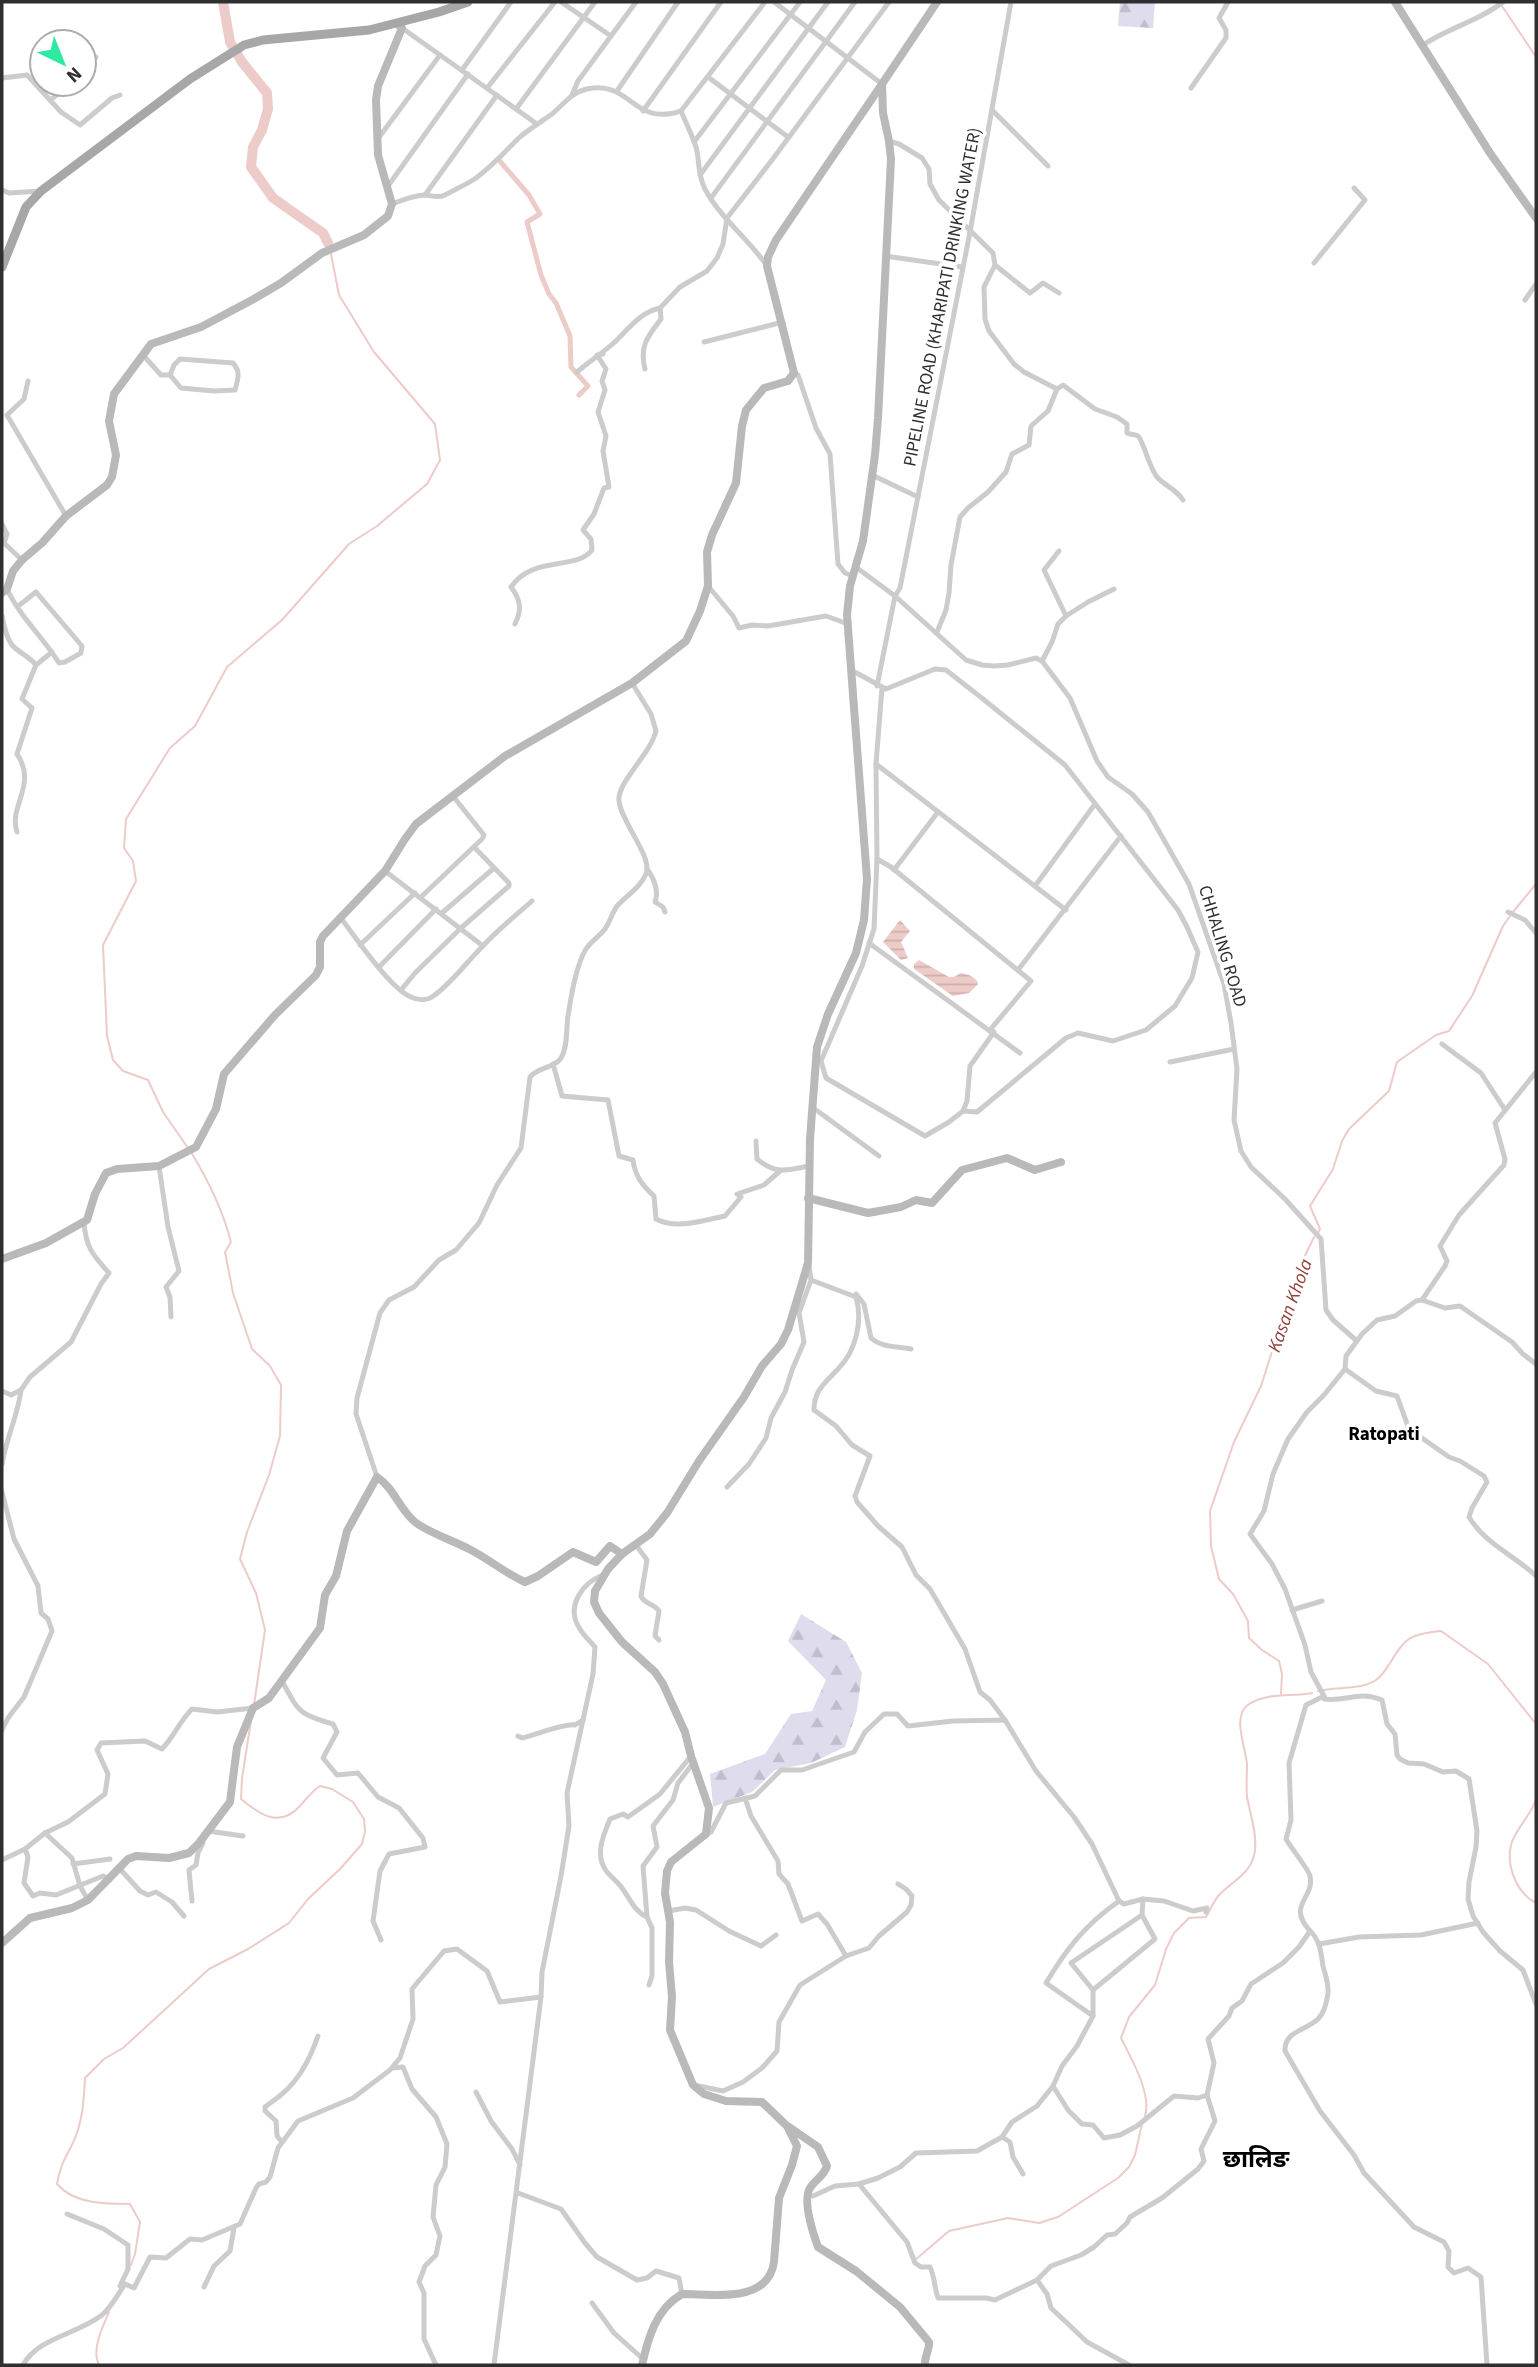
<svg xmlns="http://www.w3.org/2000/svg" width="1538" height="2367" viewBox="0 0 1538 2367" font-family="'Source Sans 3','Noto Sans Devanagari',sans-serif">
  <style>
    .forest { fill: url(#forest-firs) }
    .water { fill: url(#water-rules) }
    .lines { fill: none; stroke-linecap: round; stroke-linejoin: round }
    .stream { stroke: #edcbc9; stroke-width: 2 }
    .canal { stroke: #edcbc9; stroke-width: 5 }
    .river { stroke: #edcbc9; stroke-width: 10 }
    .street { stroke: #ccc; stroke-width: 5 }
    .secondary { stroke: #b9b9b9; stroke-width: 8 }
    .primary { stroke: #a7a7a7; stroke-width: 9 }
    .labels { text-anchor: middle; stroke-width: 7; stroke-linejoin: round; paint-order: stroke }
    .street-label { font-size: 18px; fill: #2f2f2f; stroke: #fff }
    .water-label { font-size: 19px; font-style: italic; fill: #94413b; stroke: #fff }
    .neighbourhood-label { font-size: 19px; font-weight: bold; fill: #000; stroke: #fff }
    .district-label { font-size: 24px; font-weight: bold; fill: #000; stroke: #fff }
  </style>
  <defs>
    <pattern id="forest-firs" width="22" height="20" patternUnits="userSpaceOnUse" patternTransform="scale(1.75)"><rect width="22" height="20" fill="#dfdded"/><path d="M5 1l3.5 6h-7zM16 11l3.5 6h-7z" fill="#c0becc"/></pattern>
    <pattern id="water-rules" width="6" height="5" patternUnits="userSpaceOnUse" patternTransform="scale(1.75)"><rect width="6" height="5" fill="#edcbc9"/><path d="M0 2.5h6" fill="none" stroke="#ccafad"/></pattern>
  </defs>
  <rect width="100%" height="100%" fill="#fff"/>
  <g class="forest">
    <path d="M1120,2H1155L1153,28L1118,26Z"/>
    <path d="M801,1614L846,1642L862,1673L857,1710L845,1747L811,1763L775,1770L752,1792L713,1807L710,1774L765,1754L791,1714L812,1711L826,1680L788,1641Z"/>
  </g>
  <g class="water">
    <path d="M900,920L910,931L901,942L908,958L901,960L883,942Z"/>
    <path d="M919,960L949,977H954L961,973C967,974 977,977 978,984L969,993L953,996L914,969V964Z"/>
  </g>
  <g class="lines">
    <g class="stream">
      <path d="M1502,6L1536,57"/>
      <path d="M1513,912L1536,884"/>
      <path d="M188,1148L163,1112L148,1080L123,1071L113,1060L107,1036L103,945L136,881L133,861L124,848L126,819L170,748L195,726L227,667L282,620L349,544L377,526L427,484L440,460L435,424L374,352L339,295L331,254"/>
      <path d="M191,1152C208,1180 223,1211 231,1242L225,1252L233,1293L252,1349L270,1366L281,1385L280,1436L269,1475L247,1532L240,1559L256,1593L265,1630L254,1705"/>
      <path d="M1318,1233L1320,1229L1310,1206L1333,1169L1342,1141L1349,1129L1389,1091L1397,1062L1436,1035L1449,1031L1472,996L1503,926L1510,916"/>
      <path d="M1318,1691C1336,1686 1359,1691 1376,1680C1382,1676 1386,1669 1390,1663C1405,1637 1411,1634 1441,1631L1488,1664L1536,1724"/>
      <path d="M1281,1694L1282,1674L1279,1661L1262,1650L1249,1638L1248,1621L1233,1594L1219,1579L1211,1546L1210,1511L1234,1442L1261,1386L1299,1268L1314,1237"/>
      <path d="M1536,1800C1531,1815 1514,1831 1511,1845C1506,1867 1517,1893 1536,1903"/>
      <path d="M1145,2116C1152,2094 1131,2058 1121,2038L1129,2017L1155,1985L1166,1949L1174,1933L1189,1918L1206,1917C1210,1910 1214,1900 1220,1894C1234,1880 1253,1872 1255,1850C1257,1833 1250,1813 1247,1797C1246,1786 1247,1775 1247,1765C1246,1747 1231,1716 1249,1704C1269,1692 1291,1697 1312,1693"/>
      <path d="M915,2260L949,2231L1008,2218L1039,2223L1058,2217L1118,2178L1129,2167L1135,2155L1142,2124"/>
      <path d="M131,2265L135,2254L140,2222L130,2204C105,2204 74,2204 57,2184C61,2159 70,2153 77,2133C83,2115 84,2097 85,2078L104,2059L123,2048L209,1969L248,1949L289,1923L308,1899L340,1869L362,1844L365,1831L364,1819L353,1802L332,1789L320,1786C311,1792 307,1798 300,1806C279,1829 259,1814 241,1799L242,1778L251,1721"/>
      <path d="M99,2365C91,2350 103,2326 109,2312"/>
    </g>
    <path class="canal" d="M498,159L529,195L540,214L527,222L541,275L549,294L556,303L570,336L571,367L588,386L579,395"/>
    <path class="river" d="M223,2L230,42L242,62L267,93L268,109L262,130L253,147L251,167L273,198L323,233L328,243"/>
    <g class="street">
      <path d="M561,2L611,36"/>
      <path d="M774,2L882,84"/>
      <path d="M402,28L537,124"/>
      <path d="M1423,45C1448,28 1479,21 1503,2"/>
      <path d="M462,70L511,2"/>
      <path d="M84,71L96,57"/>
      <path d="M708,77L788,137"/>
      <path d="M2,78L27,75L61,112L80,125L112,98L120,95"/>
      <path d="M487,88L555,2"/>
      <path d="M1191,88L1226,38V30L1219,18L1228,2"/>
      <path d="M617,91L678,2"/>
      <path d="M572,95L578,81L636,2"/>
      <path d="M50,100L72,84"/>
      <path d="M516,109L595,2"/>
      <path d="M992,110L1048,166"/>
      <path d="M643,111L721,2"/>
      <path d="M681,111C686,123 692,135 696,147C700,161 697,174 705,189C720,218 749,239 767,266"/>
      <path d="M377,140L440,55"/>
      <path d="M889,141L899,144L922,158L929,169L930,184L939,200L993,253L995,265L1030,293L1043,283L1059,293"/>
      <path d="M694,142L800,2"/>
      <path d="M700,175L828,2"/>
      <path d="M388,186L468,74"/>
      <path d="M2,190L9,193L41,191"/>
      <path d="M425,195L497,95"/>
      <path d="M711,198L855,2"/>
      <path d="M392,204C402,200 413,196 424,195C431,195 437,199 445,195C454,190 465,185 473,180C491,168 505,151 521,136C531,128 542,121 552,114C563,105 572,92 587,89C632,80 632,127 681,111L765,2"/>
      <path d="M885,256L962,267"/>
      <path d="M1314,263L1365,200L1354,188"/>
      <path d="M995,265L984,287L985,319L989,331L1014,364L1024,372L1057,389L1063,385L1095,409L1117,417L1127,424V433C1131,435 1135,434 1138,436C1142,438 1150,469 1157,477C1165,486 1176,489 1183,500"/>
      <path d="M1525,300L1536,284"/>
      <path d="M704,342L783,322"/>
      <path d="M143,355L161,375H170L181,388L214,391L235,390C238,379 241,372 233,363L180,359L174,365L170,375"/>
      <path d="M645,369C639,346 648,336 661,319L660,308L680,287L707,271L717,258L723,244L727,218L772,160L889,2"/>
      <path d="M577,372C590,361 604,352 616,341C629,328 641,312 660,308"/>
      <path d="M794,373L798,375L816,428L830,454L838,564L845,573L853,576"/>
      <path d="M28,381L24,399L7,415L66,516"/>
      <path d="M872,475L918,497"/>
      <path d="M2,524L7,534L4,543L22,560"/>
      <path d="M1059,551L1044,570L1066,616"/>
      <path d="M857,568L895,596L966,660L982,665L994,666L1008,665L1036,658L1042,661L1070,698L1097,761L1108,777L1132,794L1148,812L1189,884L1224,984L1231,1023L1237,1069L1234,1120L1241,1151L1251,1167L1285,1199L1321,1239L1326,1310L1333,1320L1357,1341"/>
      <path d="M708,586L733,616L739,628L752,625L768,626L826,616L848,624"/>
      <path d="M7,589C20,617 43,637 59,663L65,662L81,653L82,646L36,592L17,607"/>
      <path d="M2,616C4,626 6,637 12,645C19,653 29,656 36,665L22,699L32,708L17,754C38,785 8,806 17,832"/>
      <path d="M515,624C522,610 521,600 511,587C533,555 576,571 592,550L591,539L583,530L594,514L604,488L609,487L603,451L606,436L598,412L605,390L602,381L606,369L597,355L603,354"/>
      <path d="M937,632L946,610L949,593L951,565L960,517L968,508L988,492L1006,472L1012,454L1029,445L1031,426L1048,411L1057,389"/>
      <path d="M1042,661L1052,642L1058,624L1066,616L1088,602L1114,589"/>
      <path d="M36,665L52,652"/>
      <path d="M851,670L886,689L935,669L946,670L983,699L1065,765L1178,910L1187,927L1198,952L1192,978L1175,1006L1146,1030L1113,1041L1078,1033L1066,1038L977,1112L963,1111"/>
      <path d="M877,686L895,596L900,588L970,232L1011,2"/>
      <path d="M882,688L876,764L877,859L874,929L862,966L821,1061L826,1078L925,1136L949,1122L963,1111L967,1101L970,1066L994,1032"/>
      <path d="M876,764L1066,910"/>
      <path d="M877,859L891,867L1031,981L990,1030"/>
      <path d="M647,869C654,878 659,891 655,902L663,907L665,912"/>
      <path d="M894,870L938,812"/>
      <path d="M385,871L483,946"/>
      <path d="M1035,886L1095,804"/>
      <path d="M421,897L482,839L484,835L452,795"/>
      <path d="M1508,912L1525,920L1536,933"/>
      <path d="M442,913L494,868"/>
      <path d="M340,917C355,936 390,989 411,997C417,1000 426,1001 432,997C450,985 465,964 481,948C496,931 515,916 532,901"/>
      <path d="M869,943L1020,1053"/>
      <path d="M360,945L415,893"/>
      <path d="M379,967L436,909"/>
      <path d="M1018,970L1121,836"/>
      <path d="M401,990L415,973L461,928L509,886V883L474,847"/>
      <path d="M1442,1044L1481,1073L1505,1110"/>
      <path d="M1170,1062L1234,1049"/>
      <path d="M553,1064L562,1096L608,1100L619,1156L633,1160C635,1176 642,1185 654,1196L656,1219C677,1230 703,1220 725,1216L741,1197L737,1194L764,1185L780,1171"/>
      <path d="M812,1107L879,1156"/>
      <path d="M756,1141L757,1159C777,1175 786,1170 809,1166"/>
      <path d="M159,1166L168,1227L179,1271L166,1287L170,1297L171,1317"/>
      <path d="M809,1265L811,1280L856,1297C863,1321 856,1351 838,1369C825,1383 814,1390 814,1410L836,1426L852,1445L870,1456L855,1496L857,1502L878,1526L902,1547L916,1575L930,1589L965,1649L980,1692L990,1700L1005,1720"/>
      <path d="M856,1294L864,1304L871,1338C882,1348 897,1346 911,1349"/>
      <path d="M1422,1300L1445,1308L1460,1306L1512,1342L1523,1354L1536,1364"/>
      <path d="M1345,1369L1376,1391L1397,1396L1409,1429L1449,1457L1460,1461L1484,1476L1487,1482L1472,1508L1469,1517C1485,1544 1514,1555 1536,1576"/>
      <path d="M2,1391L11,1395L21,1390L30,1377L71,1342L101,1284L109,1273C93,1255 86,1248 84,1223"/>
      <path d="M2,1464C6,1439 18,1415 21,1390"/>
      <path d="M377,1477L356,1414L357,1398L380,1313L389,1300L414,1287L439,1260L456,1250L479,1223L497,1185L521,1148L530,1077C538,1067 555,1068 561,1058C568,1047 566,1028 568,1016C571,997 576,965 586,949C591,941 599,937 605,929C610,922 612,913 617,906C627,895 640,888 646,874C653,857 621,822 619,801C617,782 650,755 656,731L651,714L632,683"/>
      <path d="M727,1487L749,1464L766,1438L771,1418L785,1392L792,1370L804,1342L799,1313L811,1280"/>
      <path d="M2,1492L14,1539L38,1586L41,1613L48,1619L52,1631L24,1697L8,1718L2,1730"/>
      <path d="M636,1545L647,1560L641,1596C644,1604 655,1604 659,1611L655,1636L659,1640"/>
      <path d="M1292,1610L1322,1601"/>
      <path d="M282,1681C299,1712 298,1714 333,1724L337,1732L323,1758L337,1775L358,1773L378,1797L399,1808L423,1838L425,1847L389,1854L380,1871L373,1921L381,1940"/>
      <path d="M1324,1696V1699C1346,1702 1359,1690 1382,1700L1387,1724L1395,1734L1397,1755L1400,1759L1408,1763L1424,1764L1443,1772L1456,1771L1469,1779L1477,1831L1476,1847L1469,1882L1468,1899L1473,1916L1483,1932L1500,1951L1523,1970L1536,2004"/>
      <path d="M518,1736L522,1738C535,1735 565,1723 575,1725L583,1720"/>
      <path d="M745,1798L751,1816L778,1861L779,1874L788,1884L802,1921L818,1914L827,1924L846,1956"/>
      <path d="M208,1831L243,1836"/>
      <path d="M45,1833L72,1858L80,1886L88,1900"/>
      <path d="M706,1834L711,1832L726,1803L755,1796L781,1770H802L854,1752L865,1732L884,1714H897L908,1726L953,1721L1005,1720L1036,1771L1074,1817L1092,1844L1119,1901L1124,1904L1143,1899L1142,1915"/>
      <path d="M25,1849L28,1857L24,1883L33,1896L40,1893L56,1895L103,1876L110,1880"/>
      <path d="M2,1860L25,1849L45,1833L68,1822L105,1794L108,1774L97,1750L101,1743L145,1741L162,1749C174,1736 180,1721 192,1709L217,1712L253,1708"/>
      <path d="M73,1864L110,1859"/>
      <path d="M120,1869L140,1891L148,1895L156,1892L172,1902L184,1916"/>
      <path d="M1143,1899L1164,1901L1193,1911L1207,1908L1206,1912"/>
      <path d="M192,1901L189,1870L196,1865L198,1853L203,1843"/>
      <path d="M669,1911L685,1908L696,1910L729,1931L761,1946L776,1935"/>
      <path d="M647,1917C635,1912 630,1899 622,1888C618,1882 612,1878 607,1872C594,1856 603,1836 610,1819L623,1814L628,1817L660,1794L691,1756"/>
      <path d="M1310,1931C1320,1940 1321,1952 1323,1966C1325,1974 1329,1984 1328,1993C1327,2001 1324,2013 1318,2019C1307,2030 1284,2031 1285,2051L1320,2111L1354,2155L1364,2173L1414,2227L1444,2242L1449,2251L1448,2267L1454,2273L1468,2268L1481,2277L1487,2365"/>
      <path d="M1319,1944L1359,1937L1421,1935L1478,1923"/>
      <path d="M649,1985L652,1976V1928L647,1917L643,1866L657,1847L653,1826L673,1800L678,1783L693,1763"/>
      <path d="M1093,2016L1046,1983C1067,1948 1085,1925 1119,1901"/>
      <path d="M393,2068L403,2067L412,2089L436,2117L447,2144L445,2167L436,2185L433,2217L440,2236L436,2255L425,2266L419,2282L424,2293V2339L436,2365"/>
      <path d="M694,2085L723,2091L743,2082L762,2068L777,2051L779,2022L800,1985L846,1956L869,1948L879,1936L907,1912L911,1905L912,1896L906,1889L898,1884"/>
      <path d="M1053,2086L1068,2110L1082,2124L1093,2125L1104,2138L1120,2135L1137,2126L1174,2096L1198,2098L1207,2095"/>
      <path d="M476,2092L491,2121L512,2149L520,2165"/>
      <path d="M1002,2137L1010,2142L1013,2157L1023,2174"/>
      <path d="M282,2142L277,2136L276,2121L265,2111V2107C271,2102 278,2098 283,2093C300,2079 311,2056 318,2036"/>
      <path d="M859,2184L907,2242L915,2263L921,2267H930C935,2277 934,2287 938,2298H986L995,2300L1037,2280L1047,2294L1051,2308L1066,2322L1087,2342L1129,2365"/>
      <path d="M518,2193L561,2209L585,2243L597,2257L637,2280L647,2278L656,2271L679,2278L682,2294"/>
      <path d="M808,2195L813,2196L835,2186L859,2184L878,2178L900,2167L916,2153L977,2151L1002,2137L1012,2122L1037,2106L1053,2086L1062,2066L1077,2046L1093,2016V1990L1071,1963L1142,1915L1155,1939L1093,1990"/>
      <path d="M67,2214L104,2229L128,2245V2269L120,2286"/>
      <path d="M1037,2280L1051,2266L1081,2255L1094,2247L1107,2235L1115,2234L1127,2223L1130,2217L1162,2198L1198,2169L1204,2161L1201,2149L1215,2121L1207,2095L1214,2063L1208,2039L1229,2016L1232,2008L1242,2001L1251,1984L1283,1963L1299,1947L1310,1931C1286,1904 1315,1899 1310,1876C1309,1870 1291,1848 1286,1839L1291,1820L1289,1763L1306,1705L1324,1696L1311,1672L1305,1645L1285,1589L1272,1564L1250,1534L1264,1511L1273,1474L1288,1439L1307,1412L1324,1395L1345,1369L1346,1356L1362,1334L1377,1320L1395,1316L1416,1301L1422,1300L1445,1266L1447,1261L1440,1246L1459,1215L1504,1165L1505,1159L1495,1123L1536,1072"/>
      <path d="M204,2287L214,2266L230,2251L234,2228"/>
      <path d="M592,2303L614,2333L643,2359"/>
      <path d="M23,2365C39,2337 76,2335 102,2315C111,2308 118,2294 125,2284L134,2288L150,2257L166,2258L190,2239L202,2240L240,2224L256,2188L259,2184L266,2182L270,2177L278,2148L298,2121L353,2098L390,2070L400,2058L413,2019L412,1989L444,1951L457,1949L487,1971L500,2002L541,1997"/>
      <path d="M494,2365L541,1997L542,1972L561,1876L569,1826L567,1793L593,1674L595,1647C590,1641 584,1636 580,1629C565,1607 582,1583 603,1575"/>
    </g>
    <g class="secondary">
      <path d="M1395,2L1490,153L1536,218"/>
      <path d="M2,593L7,589L13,571L22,560L42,543L66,516L107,485L112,477L116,455L109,421L114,394L151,344L201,327L252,300L281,283L322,253L364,235L388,216L392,204L378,155L376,100L378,86L402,28L397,24"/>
      <path d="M808,1198L868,1213L901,1207L916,1200L932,1203L962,1170L1007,1158L1035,1170L1061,1162"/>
      <path d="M2,1259L46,1243L87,1220L95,1194L106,1173L117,1169L159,1166L196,1147L216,1109L224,1074L275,1015L316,975L320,967V942L323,936L385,871L405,839L416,824L429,814L505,756L632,683L686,641L700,611L708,586L707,552L712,535L736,483L742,426L746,410L764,388L788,381L794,373L767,266L768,257L776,240L882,84"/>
      <path d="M2,1943L30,1918L72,1908L88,1900L128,1859L136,1856L169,1858L189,1853L199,1843L230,1802L237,1747L253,1708L269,1698L320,1628L325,1595L336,1576L347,1531L377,1477C394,1488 400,1510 415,1522C427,1532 454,1541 469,1549C489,1559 503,1572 525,1582L538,1576L573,1552L596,1562L610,1546L622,1554"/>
      <path d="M789,2127L818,2147L827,2166C824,2176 815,2180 810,2188C802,2201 813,2233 818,2247L856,2271L900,2307L929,2342C930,2350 924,2356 925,2365"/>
      <path d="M642,2365C648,2338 656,2309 682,2294C713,2294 768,2304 774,2262L779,2198L792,2165L797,2146L787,2126L762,2102L726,2101L704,2094L693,2085L670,2030L672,1997L669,1962L670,1922L665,1893L667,1871L671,1862L706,1834L709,1808L691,1756L685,1732L663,1684L655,1672L622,1642L599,1613L594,1602L595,1591L608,1569L622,1554L650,1534L667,1513L699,1461L744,1397L762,1366L781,1344L788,1330L808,1263L810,1139L817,1047L828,1014L856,953L864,920L867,879L847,615L850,586L863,541L875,455L878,418L891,159L889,141L883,113L882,84L937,2"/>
    </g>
    <path class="primary" d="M2,267L26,207L41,191L190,79L244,45L263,40L369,30L439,12L468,2"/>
  </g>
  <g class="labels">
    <g class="street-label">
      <text transform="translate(942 297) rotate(-79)" y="6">PIPELINE ROAD (KHARIPATI DRINKING WATER)</text>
      <text transform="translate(1223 946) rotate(73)" y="6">CHHALING ROAD</text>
    </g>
    <g class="water-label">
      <text transform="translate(1289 1305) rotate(-70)" y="7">Kasan Khola</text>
    </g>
    <g class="neighbourhood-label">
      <text x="1384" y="1440">Ratopati</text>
    </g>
    <g class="district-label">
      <text x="1256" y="2167">छालिङ</text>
    </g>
  </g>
  <rect width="1538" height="2367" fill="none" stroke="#2f2f2f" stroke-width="7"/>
  <g transform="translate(63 63) rotate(137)"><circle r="33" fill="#ffffff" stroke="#acacac" stroke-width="2"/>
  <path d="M0-5L12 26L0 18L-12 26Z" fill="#2ee9a0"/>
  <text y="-10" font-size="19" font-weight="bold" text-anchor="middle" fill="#2f2f2f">N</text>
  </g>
</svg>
